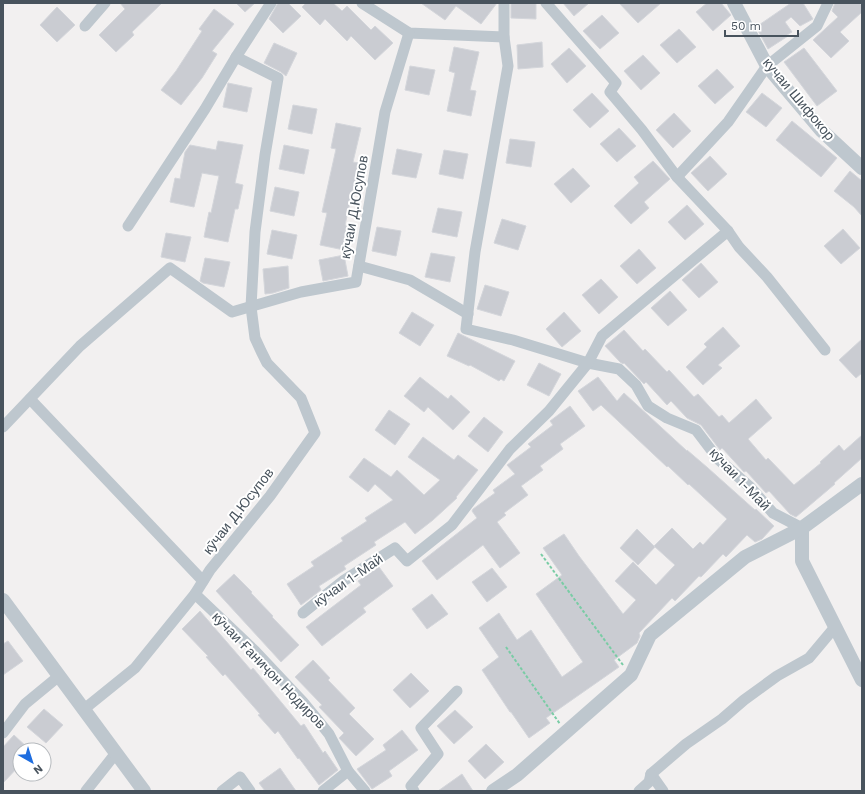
<svg xmlns="http://www.w3.org/2000/svg" width="865" height="794" viewBox="0 0 865 794" font-family="'Work Sans',sans-serif">
  <style>
    .building { fill: #caccd2; stroke: #d4d6db }
    .lines { fill: none; stroke-linecap: round; stroke-linejoin: round }
    .path { stroke: #79cca5; stroke-width: 2; stroke-dasharray: 3 2; stroke-linecap: butt }
    .minor { stroke: #bec7ce; stroke-width: 11 }
    .tertiary { stroke: #bec7ce; stroke-width: 14 }
    .labels { text-anchor: middle; stroke-width: 4; stroke-linejoin: round; paint-order: stroke }
    .street-label { font-size: 14px; fill: #48535d; stroke: #fff }
  </style>
  <rect width="100%" height="100%" fill="#f2f0f0"/>
  <g class="building">
    <path d="M120,3H162L132,32L134,35L116,52L99,35L125,9Z"/>
    <path d="M236,3H255L245,12Z"/>
    <path d="M278,3H288L301,16L283,33L269,19Z"/>
    <path d="M306,3H333L342,11L347,6L371,30L375,26L393,43L375,60L351,36L347,41L325,19L320,25L302,7Z"/>
    <path d="M421,3H497L481,24L456,6L445,20Z"/>
    <path d="M511,3H536V19L511,18Z"/>
    <path d="M563,3H589L574,16Z"/>
    <path d="M619,3H661L638,23Z"/>
    <path d="M707,3H721L731,15L713,31L696,12Z"/>
    <path d="M791,3H803L813,19L800,26L791,17L785,22L792,32L787,35L788,36L768,49L756,27Z"/>
    <path d="M835,3H859L862,6V12L840,32L849,41L831,58L813,40L838,17L832,11Z"/>
    <path d="M57,7L75,25L57,42L40,25Z"/>
    <path d="M214,9L234,24L212,51L217,54L202,78L181,105L161,90L176,71L202,31L199,29Z"/>
    <path d="M602,15L619,33L600,49L583,31Z"/>
    <path d="M679,29L696,47L677,63L660,45Z"/>
    <path d="M542,42L543,67L518,69L517,45Z"/>
    <path d="M274,43L297,53L286,76L281,72L264,63Z"/>
    <path d="M454,47L479,52L470,90L476,91L471,116L447,111L455,73L449,71Z"/>
    <path d="M569,48L586,66L567,83L551,64Z"/>
    <path d="M804,48L837,91L817,106L784,62Z"/>
    <path d="M643,55L660,73L641,90L624,71Z"/>
    <path d="M410,66L435,70L429,95L405,90Z"/>
    <path d="M717,69L734,87L715,104L698,86Z"/>
    <path d="M228,83L252,88L247,112L223,107Z"/>
    <path d="M592,93L609,111L590,128L573,110Z"/>
    <path d="M762,93L782,108L766,127L746,112Z"/>
    <path d="M293,105L317,109L312,134L288,129Z"/>
    <path d="M674,113L691,131L673,148L656,130Z"/>
    <path d="M792,121L837,158L821,177L776,140Z"/>
    <path d="M336,123L361,128L353,162L359,163L345,225L349,226L344,250L320,245L327,213L322,212L336,149L331,148Z"/>
    <path d="M619,128L636,146L617,162L600,144Z"/>
    <path d="M510,139L535,142L531,167L506,163Z"/>
    <path d="M218,141L243,145L235,183L243,185L238,209H235L228,242L204,237L209,212L211,213L219,176L202,173L194,207L170,202L175,178L180,179L185,152L190,145L216,150Z"/>
    <path d="M284,145L309,150L304,174L279,169Z"/>
    <path d="M397,149L422,154L416,178L392,174Z"/>
    <path d="M444,150L468,154L463,179L439,174Z"/>
    <path d="M710,156L727,174L708,191L691,173Z"/>
    <path d="M653,161L670,179L644,202L649,208L631,224L614,206L639,183L634,177Z"/>
    <path d="M573,168L590,186L571,203L554,184Z"/>
    <path d="M850,171L862,181V216L854,207L834,191Z"/>
    <path d="M275,187L299,192L294,216L270,211Z"/>
    <path d="M687,205L704,224L685,240L668,222Z"/>
    <path d="M438,208L462,212L457,237L432,232Z"/>
    <path d="M502,219L526,226L518,250L494,243Z"/>
    <path d="M377,227L401,231L396,256L372,251Z"/>
    <path d="M843,229L860,248L841,264L824,246Z"/>
    <path d="M272,230L297,235L292,259L267,254Z"/>
    <path d="M166,233L191,237L185,262L161,257Z"/>
    <path d="M639,249L656,268L637,284L620,266Z"/>
    <path d="M431,253L455,257L450,282L425,277Z"/>
    <path d="M344,255L348,276L323,281L319,260Z"/>
    <path d="M205,258L230,262L224,287L203,283L200,281Z"/>
    <path d="M701,263L718,282L699,298L682,280Z"/>
    <path d="M288,266L289,288L273,293L265,294L263,269Z"/>
    <path d="M601,279L618,297L599,314L582,295Z"/>
    <path d="M485,285L509,292L501,316L477,309Z"/>
    <path d="M670,291L687,310L668,326L651,308Z"/>
    <path d="M412,312L434,325L420,346L399,333Z"/>
    <path d="M564,312L581,331L562,347L546,329Z"/>
    <path d="M723,327L740,346L718,365L722,368L703,385L686,367L707,347L704,344Z"/>
    <path d="M624,330L643,351L645,349L667,372L669,370L694,397L698,394L719,417L722,415L729,423L756,399L772,418L748,439L766,460L768,458L794,485L821,463L820,462L839,445L844,451L862,435V458L834,483L835,484L796,517L790,514L769,491L766,493L746,471L744,472L722,448L720,450L701,425L687,418L671,401L667,405L646,382L644,384L624,363L623,364L620,362L605,346Z"/>
    <path d="M458,333L515,361L504,381L501,379L499,381L470,365L469,366L447,356Z"/>
    <path d="M862,339V373L856,378L839,360Z"/>
    <path d="M539,363L561,374L549,396L527,385Z"/>
    <path d="M420,377L448,399L451,395L470,412L453,430L428,407L424,412L404,396Z"/>
    <path d="M598,377L617,401L624,393L687,451V450L708,468L755,510L756,509L774,526L762,539L755,542L747,535L726,557L723,554L701,577L699,576L675,601L672,598L639,633L640,636L637,643L614,660L619,667L546,718L550,723L529,738L511,712H510L482,670L499,657L479,628L499,613L517,640L531,630L562,677L583,662L536,594L562,575L543,548L564,534L579,556L623,614L636,600L615,581L633,562L656,585L675,565L654,546L672,528L693,549L700,542L703,545L727,519L689,484L688,485L668,466L667,467L601,405L593,411L578,391Z"/>
    <path d="M570,406L585,426L560,444L563,449L540,466L543,470L521,486L528,495L504,513L506,515L497,522L520,553L500,568L483,545L437,580L422,561L477,518L472,511L473,509L495,493L493,490L515,474L507,465L531,447L528,444L553,425L550,421Z"/>
    <path d="M389,410L410,424L395,445L375,430Z"/>
    <path d="M484,417L503,432L488,452L468,436Z"/>
    <path d="M423,437L454,460L458,455L478,470L456,497L457,498L433,520L415,534L405,522L374,542L376,545L344,566L346,569L319,586L321,590L301,605L287,584L314,566L311,562L343,541L341,538L367,521L365,518L393,500L375,484L368,492L349,477L364,458L391,477L397,470L424,495L440,480L408,457Z"/>
    <path d="M637,529L655,547L638,565L620,548Z"/>
    <path d="M379,567L393,586L363,608L366,612L322,646L306,627L361,585L358,581Z"/>
    <path d="M492,568L507,587L487,602L472,582Z"/>
    <path d="M234,574L252,592L251,593L273,616L272,617L299,645L281,662L216,591Z"/>
    <path d="M432,594L448,614L427,629L412,609Z"/>
    <path d="M200,611L251,670L253,668L301,726L304,724L323,753L325,751L338,770L319,785L299,758L298,759L278,731L275,734L258,715L260,714L225,674L223,676L206,657L208,656L182,629Z"/>
    <path d="M8,641L23,661L3,675V644Z"/>
    <path d="M313,660L330,678L328,680L355,708L349,714L374,739L356,756L339,738L344,733L319,707L322,705L295,677Z"/>
    <path d="M411,673L429,691L410,708L393,690Z"/>
    <path d="M44,709L63,725L46,743L27,727Z"/>
    <path d="M455,710L473,727L454,744L437,726Z"/>
    <path d="M402,730L418,750L389,771L392,776L372,789L357,769L386,750L383,745Z"/>
    <path d="M14,735L30,750H20V765L3,783V747Z"/>
    <path d="M486,744L504,762L485,779L468,761Z"/>
    <path d="M280,768L296,791H265L259,783Z"/>
    <path d="M462,774L473,791H438Z"/>
  </g>
  <g class="lines">
    <g class="path">
      <path d="M541,554L623,665"/>
      <path d="M506,647L560,724"/>
    </g>
    <g class="minor">
      <path d="M362,3L409,33L504,37"/>
      <path d="M504,3V37L508,66L475,252L466,329L513,340L588,363L619,369L636,385L648,406L667,418L696,430L718,459L750,487L773,513L802,528"/>
      <path d="M546,3L616,83L610,92L642,130L677,177L728,231L739,247L767,277L825,350"/>
      <path d="M85,26L105,3"/>
      <path d="M677,177L728,122L767,66L817,26L828,3"/>
      <path d="M128,226L205,109L236,57L271,3"/>
      <path d="M359,266L410,280L468,314"/>
      <path d="M30,399L203,581"/>
      <path d="M3,427L80,346L170,268L232,312L301,292L356,282L385,112L409,33"/>
      <path d="M195,594L255,651L303,702L329,734L348,771L365,791"/>
      <path d="M303,613L343,581L395,548L407,561L452,525L510,449L549,411L588,363L602,336L728,231"/>
      <path d="M83,710L135,668L195,594L210,570L270,496L315,433L301,398L267,363L261,351L255,338L251,307L255,232L265,155L278,78L236,57"/>
      <path d="M3,733L25,704L59,676"/>
      <path d="M651,774L686,744L722,719L744,700L777,676L809,658L835,627"/>
      <path d="M651,774L663,791"/>
      <path d="M86,791L116,753"/>
      <path d="M222,791L240,777L250,791"/>
      <path d="M323,791L348,771"/>
      <path d="M414,791L411,786L438,754L421,728L457,691"/>
      <path d="M639,791L649,782L651,774"/>
    </g>
    <g class="tertiary">
      <path d="M734,3L767,66L821,130L862,168"/>
      <path d="M802,528V561L862,680"/>
      <path d="M3,600L144,791"/>
      <path d="M493,791L517,775L631,675L650,635L745,557L802,528L862,484"/>
    </g>
  </g>
  <g class="labels">
    <g class="street-label">
      <text transform="translate(799 99) rotate(50)" y="5">кучаи Шифокор</text>
      <text transform="translate(354 207) rotate(-80)" y="5">кӯчаи Д.Юсупов</text>
      <text transform="translate(740 479) rotate(46)" y="5">кӯчаи 1-Май</text>
      <text transform="translate(238 511) rotate(-52)" y="5">кӯчаи Д.Юсупов</text>
      <text transform="translate(348 580) rotate(-35)" y="5">кӯчаи 1-Май</text>
      <text transform="translate(269 670) rotate(46)" y="5">кӯчаи Ғаниҷон Нодиров</text>
    </g>
  </g>
  <rect width="865" height="794" fill="none" stroke="#48535d" stroke-width="8"/>
  <g transform="translate(32 762) rotate(141)"><circle r="19" fill="#ffffff" stroke="#b6babe"/>
  <path d="M0-3L7 15L0 10L-7 15Z" fill="#1e6ddf"/>
  <text y="-6" font-size="11" font-weight="bold" text-anchor="middle" fill="#48535d">N</text>
  </g>
  <path d="M725 30v6h73v-6" fill="none" stroke="#48535d" stroke-width="2"/>
  <text x="731" y="30" font-size="12" fill="#48535d" stroke="#ffffff" stroke-width="3" paint-order="stroke">50 m</text>
</svg>
